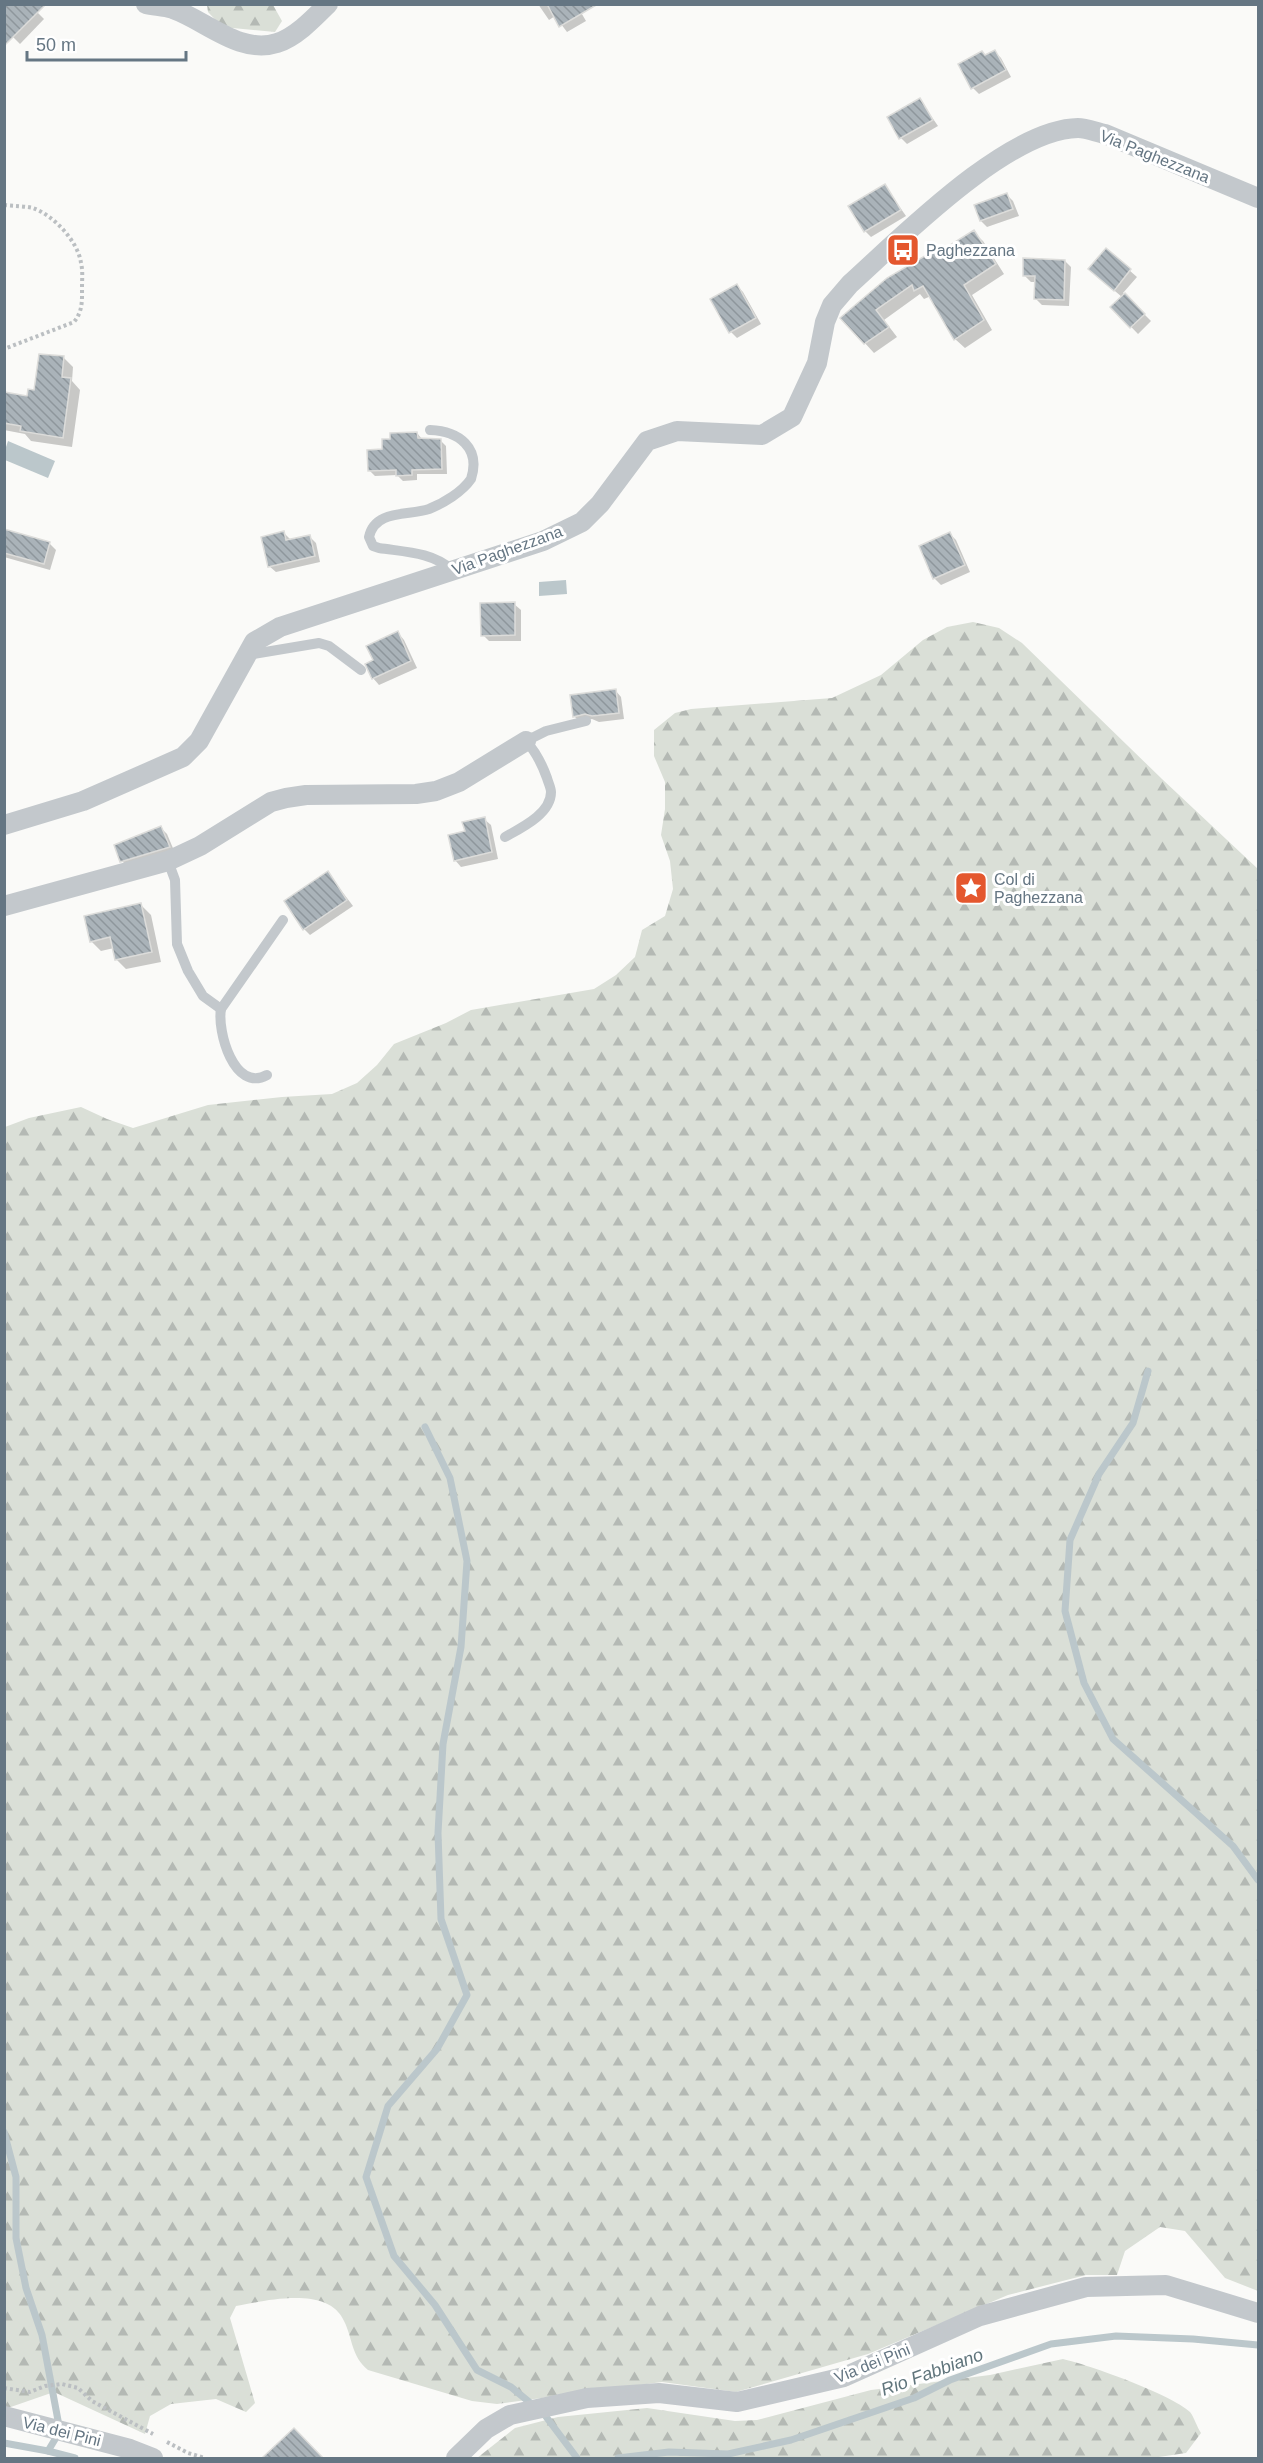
<svg xmlns="http://www.w3.org/2000/svg" width="1263" height="2463" viewBox="0 0 1263 2463" font-family="Helvetica,sans-serif">
  <style>
    .forest { fill: url(#forest-firs) }
    .water { fill: #bbc7cb }
    .shadow { fill: #0003 }
    .lines { fill: none; stroke-linecap: round; stroke-linejoin: round }
    .stream { stroke: #bbc7cb; stroke-width: 7 }
    .building { fill: url(#building-back-hatch); stroke: #dcdcda; stroke-width: 1.5 }
    .path { stroke: #bbbfc2; stroke-width: 4; stroke-dasharray: 3 3; stroke-linecap: butt }
    .service { stroke: #c3c8cc; stroke-width: 10 }
    .minor { stroke: #c3c8cc; stroke-width: 20 }
    .labels { text-anchor: middle; stroke-width: 6; stroke-linejoin: round; paint-order: stroke }
    .street-label { font-size: 16px; fill: #657683; stroke: #fff }
    .poi-label { font-size: 16px; fill: #657683; stroke: #fff; text-anchor: start }
    .water-label { font-size: 18px; font-style: italic; fill: #60757c; stroke: #fff }
  </style>
  <defs>
    <pattern id="forest-firs" width="22" height="20" patternUnits="userSpaceOnUse" patternTransform="scale(1.5)"><rect width="22" height="20" fill="#dadfd7"/><path d="M5 1l3.5 6h-7zM16 11l3.5 6h-7z" fill="#b4b9b4"/></pattern>
    <pattern id="building-back-hatch" width="6" height="6" patternUnits="userSpaceOnUse" patternTransform="scale(1.5)"><rect width="6" height="6" fill="#aab3b9"/><path d="M-1 5l2 2M0 0l6 6M5-1l2 2" fill="none" stroke="#8e969c"/></pattern>
  </defs>
  <rect width="100%" height="100%" fill="#fafaf8"/>
  <g class="forest">
    <path d="M207,5H273L282,21L275,32L222,27L208,12Z"/>
    <path d="M973,622L999,628L1022,643L1162,779L1258,869V2291L1225,2278L1185,2231L1160,2227L1125,2251L1117,2275H1086L1008,2295L868,2354L736,2392L662,2382L497,2404L472,2401L368,2370C351,2356 353,2339 344,2321C328,2285 265,2301 236,2306L230,2318L255,2403L246,2412L216,2399L171,2404L150,2416L145,2434L54,2392L5,2409V1127L29,1118L81,1107L107,1119L133,1128L208,1105L282,1097L332,1094L357,1083L377,1065L394,1044L446,1023L471,1010L594,989L616,975L635,957L642,930L665,916L673,889L670,861L661,835L665,809V782L654,756V730L675,713L691,709L832,698L881,675L923,640L947,627Z"/>
    <path d="M1063,2359C1089,2365 1171,2394 1190,2412C1194,2417 1197,2427 1201,2433L1186,2453L1152,2458H477L515,2428L558,2417L647,2408L735,2421L757,2420L871,2390L990,2375Z"/>
  </g>
  <g class="water">
    <path d="M8,441L55,461L48,478L5,460V450Z"/>
    <path d="M566,580L567,594L539,596V582Z"/>
  </g>
  <g class="shadow">
    <path d="M29,4L44,19L20,44L4,28Z"/>
    <path d="M538,4H576L586,21L567,32L555,16L549,20Z"/>
    <path d="M995,52L1001,58L1011,77L979,94L973,88L986,56Z"/>
    <path d="M920,100L938,126L907,144L901,138L889,117Z"/>
    <path d="M885,186L906,216L871,237L865,231Z"/>
    <path d="M1007,195L1013,201L1019,216L987,227L981,221L976,206Z"/>
    <path d="M973,232L983,241L1004,274L972,295L992,330L965,348L955,339L931,296L924,299L920,294L884,320L897,337L874,353L842,318Z"/>
    <path d="M1106,250L1137,277L1123,293L1151,321L1138,334L1112,307L1122,297L1096,275Z"/>
    <path d="M1065,261L1071,267L1069,306L1042,305L1035,298L1036,282H1031L1025,276Z"/>
    <path d="M737,286L743,292L761,324L737,338L731,332L712,300Z"/>
    <path d="M63,357L73,367L72,381L80,390L72,447L31,441L25,434L4,430V394L28,397Z"/>
    <path d="M417,433L422,439L440,440L446,446L447,474H417V480L403,481L397,475L375,476L369,470L392,441Z"/>
    <path d="M4,531L50,544L56,550L50,570L4,557Z"/>
    <path d="M284,533L290,539L309,536L316,543L320,562L276,572L269,566Z"/>
    <path d="M950,534L956,540L970,572L941,585L935,579L921,547Z"/>
    <path d="M514,604L521,610V641H489L483,635Z"/>
    <path d="M398,633L404,640L417,668L379,685L373,678L375,661Z"/>
    <path d="M615,690L621,697L624,719L599,722L592,719L580,722L574,716Z"/>
    <path d="M484,819L491,825L498,859L461,867L455,860L467,833Z"/>
    <path d="M161,828L167,834L175,853L128,867L122,861Z"/>
    <path d="M328,873L353,906L310,935L304,929Z"/>
    <path d="M141,905L151,915L161,962L126,969L116,959L114,948L101,951L91,941Z"/>
    <path d="M293,2430L322,2458H268L266,2456Z"/>
  </g>
  <g class="lines">
    <g class="stream">
      <path d="M1148,1371L1133,1423L1099,1474L1070,1540L1065,1611L1084,1683L1113,1739L1233,1846L1258,1880"/>
      <path d="M425,1427L450,1478L467,1561L461,1647L443,1744L438,1833L441,1919L467,1995L437,2049L388,2106L366,2177L394,2256L435,2305L477,2370L511,2387L534,2406"/>
      <path d="M4,2132L16,2177V2238L26,2288L42,2335L60,2431L48,2451"/>
      <path d="M541,2410L577,2458"/>
      <path d="M4,2443L48,2451L75,2458"/>
      <path d="M618,2458L669,2452L728,2454L791,2440L914,2398L950,2380L1051,2344L1116,2336L1193,2339L1258,2345"/>
    </g>
  </g>
  <g class="building">
    <path d="M4,4H46L4,46Z"/>
    <path d="M547,4H598L559,27Z"/>
    <path d="M995,50L1006,70L971,89L958,64L982,51L985,55Z"/>
    <path d="M920,98L933,120L899,139L887,117Z"/>
    <path d="M885,184L901,210L864,232L848,206Z"/>
    <path d="M1007,193L1013,209L980,221L974,205Z"/>
    <path d="M974,230L996,264L964,285L984,320L954,340L923,286L914,291L912,285L876,310L889,327L864,344L840,318L887,278L942,246L944,249Z"/>
    <path d="M1106,248L1131,269L1114,291L1088,269Z"/>
    <path d="M1023,258L1065,260L1064,300L1034,299L1035,276H1023Z"/>
    <path d="M737,284L756,318L729,333L710,299Z"/>
    <path d="M1125,293L1145,314L1130,328L1110,307Z"/>
    <path d="M39,354L64,356L62,377L71,378L63,438L20,431L21,426L4,423V392L27,396L28,389L34,390Z"/>
    <path d="M417,432L418,438L441,439L442,469L412,470V475L396,476V470L368,471L367,450L382,449V439H390V433Z"/>
    <path d="M4,529L50,542L44,564L4,553Z"/>
    <path d="M284,531L286,540L310,535L315,556L268,567L261,537Z"/>
    <path d="M950,532L965,565L933,579L919,546Z"/>
    <path d="M515,602V635L481,636L480,603Z"/>
    <path d="M398,631L411,661L372,679L365,664L373,660L366,646Z"/>
    <path d="M616,689L619,713L592,716L585,714L573,717L570,695Z"/>
    <path d="M485,817L492,852L454,861L448,835L465,831L462,822Z"/>
    <path d="M161,826L170,847L120,862L114,845Z"/>
    <path d="M328,871L347,900L303,930L284,901Z"/>
    <path d="M141,903L152,952L115,960L110,937L90,942L84,916Z"/>
    <path d="M294,2428L323,2458H262Z"/>
  </g>
  <g class="lines">
    <g class="path">
      <path d="M4,205C14,206 24,206 33,208C53,215 78,241 81,263C83,271 82,279 82,287C82,300 83,311 74,322L4,349"/>
      <path d="M4,2388L30,2392L45,2386L62,2384L78,2388L92,2401L153,2434"/>
      <path d="M167,2442L188,2453L205,2458"/>
    </g>
    <g class="service">
      <path d="M430,430C459,431 481,448 471,479C462,492 444,503 429,509C409,516 375,509 369,537L373,546L379,548C405,552 432,552 452,570"/>
      <path d="M247,655L319,643L329,646L361,670"/>
      <path d="M505,837C521,828 551,814 551,792C551,788 548,782 547,778C542,764 536,752 526,741L546,731L586,721"/>
      <path d="M168,861L175,880L177,944L188,971L203,996L221,1009"/>
      <path d="M267,1075C234,1093 217,1031 221,1009L283,920"/>
    </g>
    <g class="minor">
      <path d="M146,4C154,6 165,6 173,9C205,20 240,55 277,43C296,37 314,18 328,4"/>
      <path d="M4,825L83,801L183,757L199,741L254,642L280,627L543,541L582,522L600,504L647,441L677,431L762,435L792,417L817,363L825,322L832,305L850,284C901,238 1008,129 1078,128C1086,128 1096,132 1105,134L1258,198"/>
      <path d="M4,906L168,861L200,846L271,802L286,798L306,795L416,794L436,791L459,782L526,741"/>
      <path d="M4,2416L130,2449L153,2458"/>
      <path d="M456,2458L486,2429L510,2415L587,2398L659,2393L737,2402L844,2377L980,2316L1086,2287L1166,2285L1258,2313"/>
    </g>
  </g>
  <defs>
    <symbol id="bus-square" viewBox="-11 -11 22 22"><rect x="-9" y="-9" width="18" height="18" rx="4" fill="#e4572e" stroke="#fff"/><path d="M-5-6H5V4H4V6H2V4H-2V6H-4V4H-5ZM-3.5-4V0h7V-4ZM-3.5 1.2v1.5H-2V1.2ZM2 1.2v1.5H3.5V1.2Z" fill="#fff"/></symbol>
    <symbol id="sight-square" viewBox="-11 -11 22 22"><rect x="-9" y="-9" width="18" height="18" rx="4" fill="#e4572e" stroke="#fff"/><path d="M0-6L1.8-2.2L6-1.7L2.9 1.2L3.7 5.4L0 3.3L-3.7 5.4L-2.9 1.2L-6-1.7L-1.8-2.2Z" fill="#fff"/></symbol>
  </defs>
  <g fill-rule="evenodd">
    <use href="#bus-square" x="884" y="231" width="38" height="38"/>
    <use href="#sight-square" x="952" y="869" width="38" height="38"/>
  </g>
  <g class="labels">
    <g class="street-label">
      <text transform="translate(1155 156) rotate(22)" y="6">Via Paghezzana</text>
      <text transform="translate(507 550) rotate(-20)" y="6">Via Paghezzana</text>
      <text transform="translate(872 2363) rotate(-22)" y="6">Via dei Pini</text>
      <text transform="translate(62 2431) rotate(14)" y="6">Via dei Pini</text>
    </g>
    <g class="poi-label">
      <text x="926" y="256">Paghezzana</text>
      <text x="994" y="885">Col di<tspan x="994" dy="18">Paghezzana</tspan></text>
    </g>
    <g class="water-label">
      <text transform="translate(932 2372) rotate(-20)" y="6">Rio Fabbiano</text>
    </g>
  </g>
  <rect width="1263" height="2463" fill="none" stroke="#657683" stroke-width="12"/>
  <path d="M27 51v9h159v-9" fill="none" stroke="#657683" stroke-width="3"/>
  <text x="36" y="51" font-size="18" fill="#657683" stroke="#ffffff" stroke-width="4.5" paint-order="stroke">50 m</text>
</svg>
